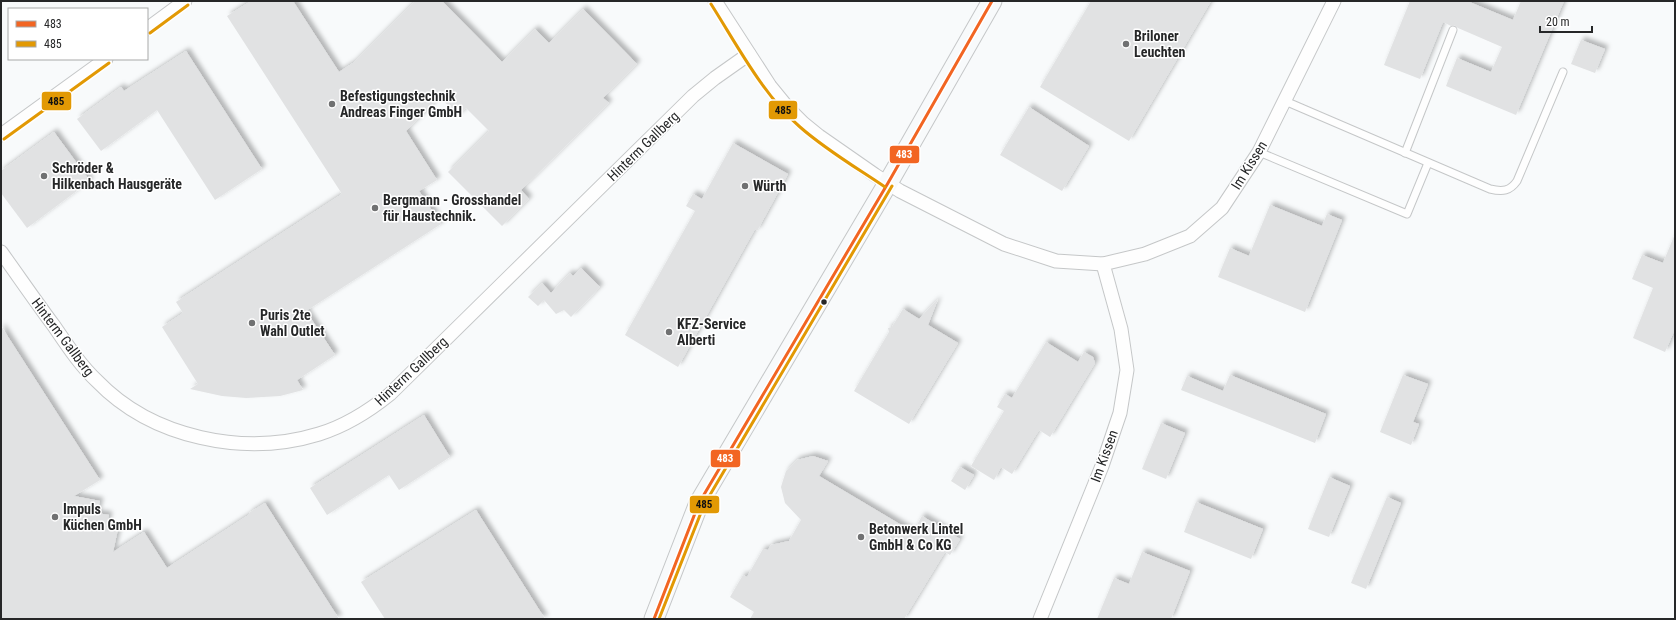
<svg xmlns="http://www.w3.org/2000/svg" width="1676" height="620" viewBox="0 0 1676 620" font-family="'Roboto Condensed',sans-serif">
  <style>
    .building { fill: #e1e2e3; filter: url(#shadow) }
    .lines { fill: none; stroke-linecap: round; stroke-linejoin: round }
    .lane-casing { stroke: #c5c7c8; stroke-width: 9 }
    .street-casing { stroke: #c5c7c8; stroke-width: 15 }
    .secondary-casing { stroke: #c5c7c8; stroke-width: 21 }
    .lane { stroke: #fefefe; stroke-width: 7 }
    .street { stroke: #fefefe; stroke-width: 13 }
    .secondary { stroke: #f8fafb; stroke-width: 19 }
    .bus-1-casing { stroke: #fff; stroke-width: 6 }
    .bus-2-casing { stroke: #fff; stroke-width: 6 }
    .bus-1 { stroke: #f26522; stroke-width: 3 }
    .bus-2 { stroke: #e29904; stroke-width: 3 }
    .poi-dot { fill: #707172; stroke: #fff; stroke-width: 1.5 }
    .bus-dot { fill: #262728; stroke: #fff; stroke-width: 1.5 }
    .labels { text-anchor: middle; stroke-width: 3; stroke-linejoin: round; paint-order: stroke }
    .poi-label { font-size: 14px; font-weight: bold; fill: #262728; stroke: #fff; text-anchor: start }
    .street-label { font-size: 14px; fill: #262728; stroke: #fff }
    .line-badge { stroke: #fff; stroke-width: 1.5 }
    .badge-label { font-size: 11px; text-anchor: middle; font-weight: bold; fill: #fff }
    .pale-badge-label { font-size: 11px; text-anchor: middle; font-weight: bold; fill: #111 }
  </style>
  <defs>
    <filter id="shadow"><feDropShadow dx="3.5" dy="-3.5" stdDeviation="2" flood-color="#0004"/></filter>
  </defs>
  <rect width="100%" height="100%" fill="#f8fafb"/>
  <g class="building">
    <path d="M251,1H293L339,72L353,63L415,1H442L502,62L535,29L549,43L583,9L637,64L603,98L609,103L521,190L529,199L502,226L448,172L489,131L466,108L458,116L440,97L406,131L437,180L419,191L441,224L306,311L335,355L297,380L303,390L280,396L246,398L222,396L190,389L198,384L162,327L183,313L176,302L342,194L227,16Z"/>
    <path d="M1091,1H1211L1129,141L1040,87Z"/>
    <path d="M1410,1H1467L1513,20L1521,1H1564L1516,115L1446,86L1457,58L1491,72L1502,47L1458,28L1454,25L1451,26L1443,22L1420,79L1384,65Z"/>
    <path d="M1581,40L1605,49L1595,73L1571,64Z"/>
    <path d="M186,51L262,169L215,200L157,110L101,151L77,119L121,87L124,91Z"/>
    <path d="M1029,107L1089,146L1062,191L1000,155Z"/>
    <path d="M54,132L90,181L27,228L1,193V171Z"/>
    <path d="M733,143L788,174L757,231L755,229L678,367L625,335L695,211L686,206L693,194L702,199Z"/>
    <path d="M1270,205L1322,226L1327,214L1342,220L1305,312L1218,277L1230,248L1249,256Z"/>
    <path d="M1675,234V329L1665,352L1633,338L1653,288L1632,279L1642,255L1663,263Z"/>
    <path d="M581,268L600,287L571,317L564,310L556,314L544,300L538,306L528,297L542,283L551,293L570,273L573,276Z"/>
    <path d="M938,299L928,325L958,343L909,424L854,391L889,332L888,328L892,327L903,309L919,319Z"/>
    <path d="M1,326L100,480L74,496L100,501L97,513L109,515L106,527L118,529L113,552L144,532L167,568L250,514L249,513L265,503L339,619H1Z"/>
    <path d="M1046,342L1078,362L1084,352L1093,357L1095,363L1050,437L1039,430L1012,474L1001,467L994,480L971,466L1004,411L997,407L1005,394L1012,398Z"/>
    <path d="M1230,375L1326,414L1315,443L1181,390L1187,376L1223,391Z"/>
    <path d="M1403,375L1428,384L1413,422L1419,424L1411,445L1380,432Z"/>
    <path d="M424,415L450,457L399,490L389,475L327,515L310,488Z"/>
    <path d="M1161,423L1185,433L1166,479L1142,469Z"/>
    <path d="M813,456L828,461L819,476L913,532L922,516L960,539L950,555L945,552L904,619H750L754,612L730,597L743,575L747,577L763,549L768,550L771,545L789,541L801,520L785,503L781,487L786,471L797,460Z"/>
    <path d="M960,467L974,475L965,490L951,481Z"/>
    <path d="M1329,477L1350,486L1329,537L1308,529Z"/>
    <path d="M1387,497L1401,503L1366,589L1351,583Z"/>
    <path d="M1196,502L1263,529L1251,559L1184,532Z"/>
    <path d="M476,510L545,619H385L361,582Z"/>
    <path d="M1142,552L1190,571L1171,619H1097L1114,578L1129,584Z"/>
  </g>
  <g class="lines">
    <defs>
      <g id="lane">
        <path d="M1285,101L1490,189C1503,192 1510,191 1517,181L1563,72"/>
        <path d="M1259,152L1407,214L1428,163"/>
        <path d="M1405,153L1453,30"/>
      </g>
      <g id="street">
        <path d="M715,1L770,86L788,108L803,123L819,136L875,175L900,191L1004,244L1056,261L1103,264L1145,254L1190,236L1222,208L1259,152L1334,1"/>
        <path d="M147,29L185,1"/>
        <path d="M1,135L106,59"/>
        <path d="M1,252C19,277 36,302 54,326C67,345 80,365 97,381C152,438 244,457 319,434C345,426 369,411 390,394L693,96L715,78L749,54"/>
        <path d="M1040,619L1102,466L1120,413L1127,370L1121,329L1103,264"/>
      </g>
      <path id="secondary" d="M654,619L699,503L888,183L992,1"/>
    </defs>
    <use href="#lane" class="lane-casing"/>
    <use href="#street" class="street-casing"/>
    <use href="#secondary" class="secondary-casing"/>
    <use href="#lane" class="lane"/>
    <use href="#street" class="street"/>
    <use href="#secondary" class="secondary"/>
    <defs>
      <path id="bus-1" d="M654,619L699,503L888,183L992,1"/>
      <g id="bus-2">
        <path d="M711,4C737,45 763,95 800,127C826,150 857,168 885,187"/>
        <path d="M150,33L188,5"/>
        <path d="M4,139L109,63"/>
        <path d="M659,619L704,505L892,186"/>
      </g>
    </defs>
    <use href="#bus-1" class="bus-1-casing"/>
    <use href="#bus-2" class="bus-2-casing"/>
    <use href="#bus-1" class="bus-1"/>
    <use href="#bus-2" class="bus-2"/>
  </g>
  <g class="poi-dot">
    <circle cx="1126" cy="44" r="4"/>
    <circle cx="332" cy="104" r="4"/>
    <circle cx="44" cy="176" r="4"/>
    <circle cx="745" cy="186" r="4"/>
    <circle cx="375" cy="208" r="4"/>
    <circle cx="252" cy="323" r="4"/>
    <circle cx="669" cy="332" r="4"/>
    <circle cx="55" cy="517" r="4"/>
    <circle cx="861" cy="537" r="4"/>
  </g>
  <circle class="bus-dot" cx="824" cy="302" r="3.5"/>
  <g class="labels">
    <g class="poi-label">
      <text x="1134" y="41">Briloner<tspan x="1134" dy="16">Leuchten</tspan></text>
      <text x="340" y="101">Befestigungstechnik<tspan x="340" dy="16">Andreas Finger GmbH</tspan></text>
      <text x="52" y="173">Schröder &amp;<tspan x="52" dy="16">Hilkenbach Hausgeräte</tspan></text>
      <text x="753" y="191">Würth</text>
      <text x="383" y="205">Bergmann - Grosshandel<tspan x="383" dy="16">für Haustechnik.</tspan></text>
      <text x="260" y="320">Puris 2te<tspan x="260" dy="16">Wahl Outlet</tspan></text>
      <text x="677" y="329">KFZ-Service<tspan x="677" dy="16">Alberti</tspan></text>
      <text x="63" y="514">Impuls<tspan x="63" dy="16">Küchen GmbH</tspan></text>
      <text x="869" y="534">Betonwerk Lintel<tspan x="869" dy="16">GmbH &amp; Co KG</tspan></text>
    </g>
    <g class="street-label">
      <text transform="translate(643 146) rotate(-44)" y="5">Hinterm Gallberg</text>
      <text transform="translate(1249 165) rotate(-58)" y="5">Im Kissen</text>
      <text transform="translate(63 337) rotate(53)" y="5">Hinterm Gallberg</text>
      <text transform="translate(411 371) rotate(-43)" y="5">Hinterm Gallberg</text>
      <text transform="translate(1104 456) rotate(-70)" y="5">Im Kissen</text>
    </g>
  </g>
  <g class="line-badge">
    <rect x="41" y="91" width="31" height="20" rx="4" fill="#e29904"/>
    <rect x="768" y="100" width="30" height="20" rx="4" fill="#e29904"/>
    <rect x="889" y="145" width="31" height="19" rx="4" fill="#f26522"/>
    <rect x="710" y="449" width="31" height="19" rx="4" fill="#f26522"/>
    <rect x="689" y="495" width="31" height="19" rx="4" fill="#e29904"/>
  </g>
  <g class="badge-label">
    <text x="904" y="158">483</text>
    <text x="725" y="462">483</text>
  </g>
  <g class="pale-badge-label">
    <text x="56" y="105">485</text>
    <text x="783" y="114">485</text>
    <text x="704" y="508">485</text>
  </g>
  <rect width="1676" height="620" fill="none" stroke="#262728" stroke-width="4"/>
  <rect x="8" y="8" width="140" height="52" fill="#ffffff" stroke="#a8a9a9"/>
  <rect x="16" y="21" width="20" height="6" fill="#f26522" stroke="#a8a9a9"/>
  <text x="44" y="28" font-size="12" fill="#262728">483</text>
  <rect x="16" y="41" width="20" height="6" fill="#e29904" stroke="#a8a9a9"/>
  <text x="44" y="48" font-size="12" fill="#262728">485</text>
  <path d="M1540 26v6h52v-6" fill="none" stroke="#262728" stroke-width="2"/>
  <text x="1546" y="26" font-size="12" fill="#262728" stroke="#ffffff" stroke-width="3" paint-order="stroke">20 m</text>
</svg>
